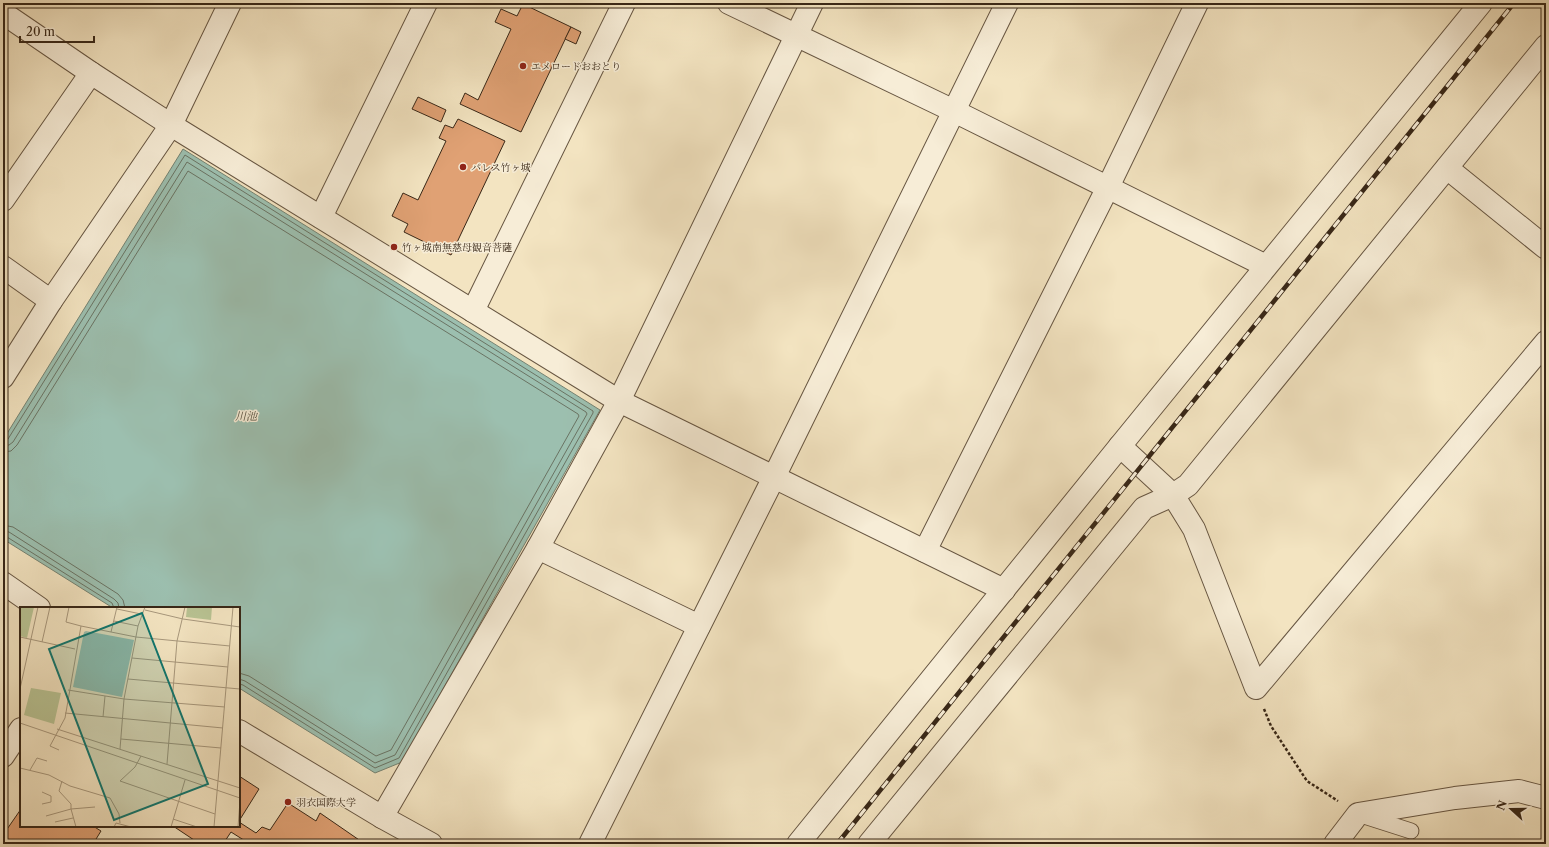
<svg xmlns="http://www.w3.org/2000/svg" width="1549" height="847" viewBox="0 0 1549 847" font-family="'Libre Caslon Text','Noto Serif JP',serif">
  <style>
    .water { fill: #9cbfaf; stroke: #748272 }
    .lines { fill: none; stroke-linecap: round; stroke-linejoin: round }
    .shore { stroke: #6a7363; stroke-width: 1 }
    .building { fill: #e0a174; stroke: #382717 }
    .service-casing { stroke: #675642; stroke-width: 17 }
    .minor-casing { stroke: #675642; stroke-width: 24 }
    .path { stroke: #382717; stroke-width: 2.5; stroke-dasharray: 3 2; stroke-linecap: butt }
    .service { stroke: #f7edd7; stroke-width: 15 }
    .minor { stroke: #f7edd7; stroke-width: 22 }
    .rail-casing { stroke: #382717; stroke-width: 4.5 }
    .rail { stroke: #f7edd7; stroke-width: 3; stroke-dasharray: 9; stroke-linecap: butt }
    .poi-dot { fill: #8f2418; stroke: #f7edd7; stroke-width: 1.5 }
    .labels { text-anchor: middle; stroke-width: 3; stroke-linejoin: round; paint-order: stroke }
    .poi-label { font-size: 10px; fill: #382717; stroke: #f7edd7; text-anchor: start }
    .water-label { font-size: 11px; font-style: italic; fill: #514d3d; stroke: #f7edd7 }
    .inset-road { fill: none; stroke: #a8987d; stroke-width: 1 }
    .view { fill: #0f766e; fill-opacity: 0.15; stroke: #0f766e; stroke-width: 2 }
    .inset-edge { fill: none; stroke: #382717; stroke-width: 2 }
  </style>
  <rect width="100%" height="100%" fill="#f3e4c1"/>
  <filter id="stains"><feTurbulence type="fractalNoise" baseFrequency=".005" numOctaves="4"/><feColorMatrix values="0 0 0 0 .2 0 0 0 0 .09 0 0 0 0 .02 0 0 0 .5 -.17"/></filter>
  <radialGradient id="worn" r=".72"><stop offset=".6" stop-color="#630" stop-opacity="0"/><stop offset="1" stop-color="#630" stop-opacity=".3"/></radialGradient>
  <path class="water" d="M183,149L600,410L402,762L375,773L239,688V608H113L3,539V440Z"/>
  <g class="lines">
    <g class="shore">
      <path d="M3,441L8,439L185,155L593,411V413L399,758L375,768L243,685L239,684"/>
      <path d="M3,446L9,445L13,442L187,162L586,412L587,414L395,755L375,763L245,681L239,679"/>
      <path d="M3,452L11,451L17,445L188,171L578,414L579,416L391,750L376,756L249,676L239,673"/>
      <path d="M3,525L13,527L118,594L123,600L125,608"/>
      <path d="M3,531L9,532L114,599L118,603L119,608"/>
      <path d="M3,536L7,537L112,603L114,608"/>
    </g>
  </g>
  <g class="building">
    <path d="M523,4L571,27L521,132L460,104L465,93L478,100L511,29L495,22L501,9L517,16Z"/>
    <path d="M571,27L581,32L576,44L565,39Z"/>
    <path d="M418,97L446,110L441,122L412,109Z"/>
    <path d="M458,119L505,141L451,255L404,232L408,224L392,216L403,193L418,200L446,141L439,138L445,125L453,128Z"/>
    <path d="M239,776L259,789L239,821Z"/>
    <path d="M288,803L316,821L320,813L365,844H250L231,832L223,844H200L173,826H239V822L256,833L262,827L270,830Z"/>
    <path d="M21,809V826H93L101,831L93,844H3V835Z"/>
  </g>
  <g class="lines">
    <defs>
      <path id="service" d="M1361,815L1411,831"/>
      <g id="minor">
        <path d="M729,3L954,111L1266,266"/>
        <path d="M3,13L91,73L171,125L619,401L1004,590"/>
        <path d="M1447,168L1546,248"/>
        <path d="M3,200L91,73"/>
        <path d="M321,217L426,3"/>
        <path d="M3,267L51,301"/>
        <path d="M473,311L624,3"/>
        <path d="M3,377L51,301L171,125L230,3"/>
        <path d="M1120,446L1173,495L1194,529L1256,688L1546,342"/>
        <path d="M538,548L699,626"/>
        <path d="M925,551L1108,187L1197,3"/>
        <path d="M3,583L39,608"/>
        <path d="M239,731L382,817L431,844"/>
        <path d="M3,756L21,729"/>
        <path d="M382,817L538,548L619,401L812,3"/>
        <path d="M590,844L774,477L1007,3"/>
        <path d="M798,844L1120,446L1481,3"/>
        <path d="M869,844L1144,508L1173,495L1188,485L1546,46"/>
        <path d="M1335,844L1358,814L1455,798L1519,791L1546,798"/>
      </g>
    </defs>
    <use href="#service" class="service-casing"/>
    <use href="#minor" class="minor-casing"/>
    <path class="path" d="M1264,709L1271,726L1307,781L1338,801"/>
    <use href="#service" class="service"/>
    <use href="#minor" class="minor"/>
    <defs>
      <path id="rail" d="M837,844L1514,3"/>
    </defs>
    <use href="#rail" class="rail-casing"/>
    <use href="#rail" class="rail"/>
  </g>
  <g class="poi-dot">
    <circle cx="523" cy="66" r="4"/>
    <circle cx="463" cy="167" r="4"/>
    <circle cx="394" cy="247" r="4"/>
    <circle cx="288" cy="802" r="4"/>
  </g>
  <g class="labels">
    <g class="poi-label">
      <text x="531" y="70">エメロードおおとり</text>
      <text x="471" y="171">パレス竹ヶ城</text>
      <text x="402" y="251">竹ヶ城南無慈母観音菩薩</text>
      <text x="296" y="806">羽衣国際大学</text>
    </g>
    <g class="water-label">
      <text x="246" y="420">川池</text>
    </g>
  </g>
  <g transform="translate(20 607)">
    <rect width="220" height="220" fill="#f3e4c1"/>
    <path d="M0,0H14L7,31L0,29ZM167,0H192L191,13L166,10ZM11,81L41,86L34,117L4,108Z" fill="#b9c494"/>
    <path d="M66,24L114,33L102,90L53,80L64,25Z" fill="#9cbfaf"/>
    <path class="inset-road" d="M49,0L46,15L61,19L116,30L210,39M97,2L121,7M125,3L163,12L220,20M94,14L118,19M91,25L97,0M0,30L55,42M22,35L30,0M112,51L208,60M108,72L220,82M0,82L18,0M48,83L104,92L205,100M45,106L203,121M83,110L85,89M0,116L220,191M37,122L220,181M101,132L201,141M100,142L104,92L118,19L125,0M39,143L30,139L45,111L61,19M121,149L115,160L100,174L195,207M147,157L157,34L165,0M0,161L29,168L50,179L90,191L99,207L100,216M10,163L17,151L27,154M22,185L31,189V195L22,197M26,209L51,202V197L39,184L42,174M153,212L177,220M35,215L53,211M56,220L51,202L75,200M94,220L96,216L111,220M151,220L165,173M194,220L213,0M218,220L220,194"/>
    <path class="view" d="M122,6L188,177L94,213L29,42Z"/>
    <rect width="220" height="220" class="inset-edge"/>
  </g>
  <rect width="1549" height="847" fill="none" stroke="#f3e4c1" stroke-width="16"/>
  <rect x="4" y="4" width="1541" height="839" fill="none" stroke="#382717" stroke-width="2"/>
  <rect x="8" y="8" width="1533" height="831" fill="none" stroke="#382717"/>
  <g transform="translate(1511 809) rotate(291)" stroke="#f7edd7" stroke-width="3" paint-order="stroke">
  <path d="M0-3L7 15L0 10L-7 15Z" fill="#382717"/>
  <text y="-6" font-size="11" font-weight="bold" text-anchor="middle" fill="#382717">N</text>
  </g>
  <path d="M20 36v6h74v-6" fill="none" stroke="#382717" stroke-width="2"/>
  <text x="26" y="36" font-size="12" fill="#382717" stroke="#f7edd7" stroke-width="3" paint-order="stroke">20 m</text>
  <rect width="100%" height="100%" filter="url(#stains)"/>
  <rect width="100%" height="100%" fill="url(#worn)"/>
</svg>
